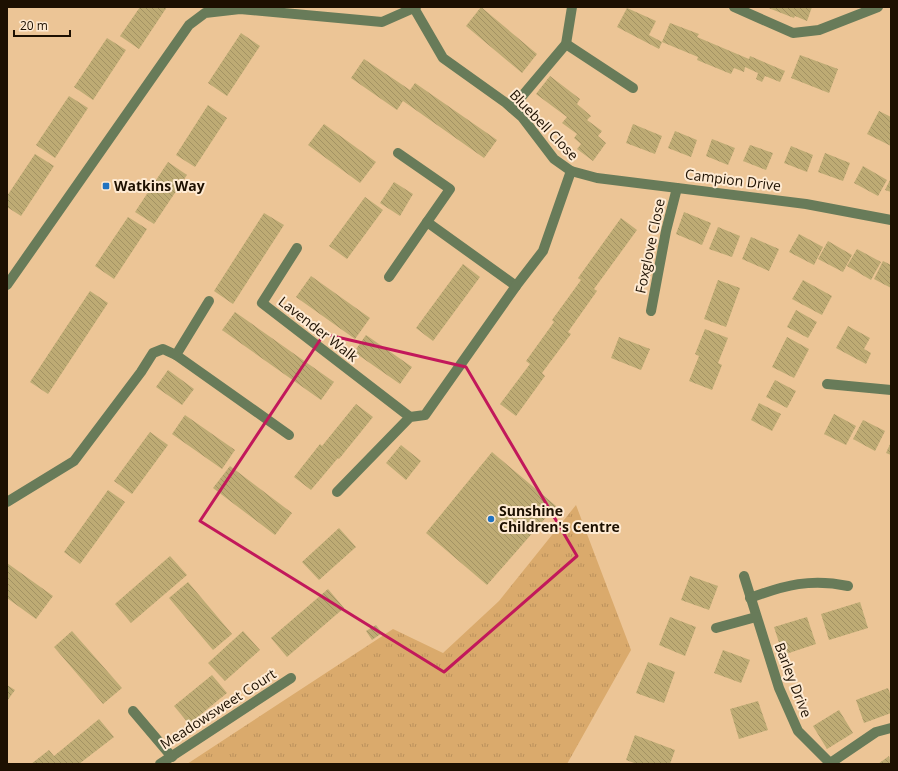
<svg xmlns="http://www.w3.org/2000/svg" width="898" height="771" viewBox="0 0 898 771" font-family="'Open Sans',sans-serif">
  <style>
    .grass { fill: url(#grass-tufts) }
    .building { fill: url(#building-back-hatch) }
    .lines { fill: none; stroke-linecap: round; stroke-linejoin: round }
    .minor { stroke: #687b59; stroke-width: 10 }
    .marked { fill: none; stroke: #c2185b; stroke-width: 3; stroke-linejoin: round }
    .poi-dot { fill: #2173c1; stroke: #feead2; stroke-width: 1.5 }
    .labels { text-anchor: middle; stroke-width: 4; stroke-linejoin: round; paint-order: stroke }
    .street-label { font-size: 14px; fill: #1d1001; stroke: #feead2 }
    .poi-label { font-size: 14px; font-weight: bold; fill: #1d1001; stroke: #feead2; text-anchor: start }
  </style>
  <defs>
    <pattern id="grass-tufts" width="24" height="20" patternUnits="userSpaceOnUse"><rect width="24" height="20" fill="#daaa6c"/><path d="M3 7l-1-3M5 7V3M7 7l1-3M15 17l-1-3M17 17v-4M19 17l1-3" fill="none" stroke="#bb915c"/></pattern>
    <pattern id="building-back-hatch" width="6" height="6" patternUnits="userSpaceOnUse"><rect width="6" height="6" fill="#beab74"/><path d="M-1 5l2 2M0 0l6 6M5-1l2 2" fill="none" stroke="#a39263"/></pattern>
  </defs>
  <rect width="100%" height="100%" fill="#ecc596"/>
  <path class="grass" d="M576,505L631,650L567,764H187L393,629L443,653L499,601Z"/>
  <g class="building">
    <path d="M140,7H167L139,49L120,36Z"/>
    <path d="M481,7L537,54L522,73L466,26Z"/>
    <path d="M766,7H812L807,21L795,16L794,18Z"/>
    <path d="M627,8L656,21L649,35L662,42L659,49L617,27Z"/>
    <path d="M670,23L699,34L697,37L749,59L750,56L785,71L780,82L765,76L762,82L756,79L758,73L745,67L744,72L734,68L731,74L697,60L698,57L662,42Z"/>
    <path d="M241,33L260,46L227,96L208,83Z"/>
    <path d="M107,38L126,50L93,100L74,87Z"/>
    <path d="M800,55L838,69L829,93L791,78Z"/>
    <path d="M364,59L410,90L415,83L497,140L484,158L403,101L397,110L351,78Z"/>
    <path d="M550,76L580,99L577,104L591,116L587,120L602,131L598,136L606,143L593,161L577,149L581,144L574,138L577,134L562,123L567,117L536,94Z"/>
    <path d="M69,96L88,108L55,158L36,145Z"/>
    <path d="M208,105L227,118L195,167L176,155Z"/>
    <path d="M879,111L891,117V146L867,134Z"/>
    <path d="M324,124L376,162L360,183L308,145Z"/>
    <path d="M633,124L662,136L655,154L626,143Z"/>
    <path d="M675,131L697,140L691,157L668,148Z"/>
    <path d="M712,139L735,148L728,165L706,156Z"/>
    <path d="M750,145L773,153L766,170L743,161Z"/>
    <path d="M791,146L813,155L807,172L784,163Z"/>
    <path d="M825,153L850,163L843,181L818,172Z"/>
    <path d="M35,154L54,166L21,216L7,207V196Z"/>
    <path d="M168,162L187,175L154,224L135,212Z"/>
    <path d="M863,166L887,180L878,196L854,183Z"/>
    <path d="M891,178V192L885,190Z"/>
    <path d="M394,182L413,194L400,216L380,203Z"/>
    <path d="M365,197L383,210L347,259L329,246Z"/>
    <path d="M684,212L711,223L702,245L676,234Z"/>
    <path d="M264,213L284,225L233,304L214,291Z"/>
    <path d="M128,217L147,229L114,279L95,266Z"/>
    <path d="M621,218L637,230L594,289L597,291L568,332L571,334L542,373L545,376L516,416L500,404L530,364L526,361L554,322L552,320L581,280L578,278Z"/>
    <path d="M718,227L740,236L732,257L709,249Z"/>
    <path d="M799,234L823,247L814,265L789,252Z"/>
    <path d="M751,237L779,249L769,271L742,259Z"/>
    <path d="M828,241L852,255L843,272L818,259Z"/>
    <path d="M857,249L881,262L871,280L847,266Z"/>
    <path d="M883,261L891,265V288L874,279Z"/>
    <path d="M463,264L480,277L433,341L416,328Z"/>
    <path d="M311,276L370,318L355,339L296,297Z"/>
    <path d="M718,280L740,288L726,327L704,319Z"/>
    <path d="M803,280L832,296L822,315L792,299Z"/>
    <path d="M90,291L108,303L48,394L30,382Z"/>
    <path d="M796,310L817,322L808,338L787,327Z"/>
    <path d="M235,312L334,382L321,400L222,330Z"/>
    <path d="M848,326L870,338L864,349L871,353L866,364L836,348Z"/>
    <path d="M705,329L728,338L718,363L722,365L712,390L689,381L699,356L695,354Z"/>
    <path d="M366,335L412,367L400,384L354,352Z"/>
    <path d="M619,337L650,349L641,370L611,358Z"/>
    <path d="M787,337L809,349L794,378L772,367Z"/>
    <path d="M168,370L194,389L182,405L156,387Z"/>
    <path d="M775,380L796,391L787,408L766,397Z"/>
    <path d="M759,403L781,414L772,431L751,420Z"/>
    <path d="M356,404L373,417L339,459L338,458L311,490L294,477L320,444L322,446Z"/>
    <path d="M834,414L856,426L846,445L824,434Z"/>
    <path d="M185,415L235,450L222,469L172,434Z"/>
    <path d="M863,420L885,431L875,451L853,439Z"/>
    <path d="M150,432L168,445L132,494L114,481Z"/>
    <path d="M891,442V455L886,453Z"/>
    <path d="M401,445L421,461L406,480L386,463Z"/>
    <path d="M492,452L556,506L487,585L426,533Z"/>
    <path d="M230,466L292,513L275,535L213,488Z"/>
    <path d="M108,490L125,502L80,564L64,552Z"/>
    <path d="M339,528L356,547L319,580L302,562Z"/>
    <path d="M170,556L187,575L131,623L115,604Z"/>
    <path d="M7,563L53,596L36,619L7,598Z"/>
    <path d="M690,576L718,586L709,610L681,600Z"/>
    <path d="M188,582L232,634L213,650L169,598Z"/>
    <path d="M328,589L344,608L287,657L271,638Z"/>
    <path d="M860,602L868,628L829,640L821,614Z"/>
    <path d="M670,617L696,627L685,656L659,645Z"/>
    <path d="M807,617L816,644L783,655L774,627Z"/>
    <path d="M376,625L382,633L372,640L366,631Z"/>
    <path d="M72,631L122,688L103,704L54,647Z"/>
    <path d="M243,631L260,650L225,681L208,663Z"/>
    <path d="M723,650L750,660L741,683L714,673Z"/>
    <path d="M648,662L675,672L664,703L636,693Z"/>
    <path d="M212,675L227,693L189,724L174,706Z"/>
    <path d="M7,685L15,690L7,701Z"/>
    <path d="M888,688L891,696V713L864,723L856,700Z"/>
    <path d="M758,701L768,730L739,739L730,709Z"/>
    <path d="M839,710L853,733L827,749L813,726Z"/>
    <path d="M99,719L114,737L79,764H31L49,750L54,756Z"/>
    <path d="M635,735L675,750L670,764H637L626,760Z"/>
    <path d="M889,756L891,764H878Z"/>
  </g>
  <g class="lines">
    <g class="minor">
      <path d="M734,7L793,33L819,30L878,7"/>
      <path d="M566,44L633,88"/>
      <path d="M512,108L566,44L572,7"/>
      <path d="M398,153L450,189L427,222L516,286"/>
      <path d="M571,171L597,178L806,204L891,220"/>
      <path d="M297,248L262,303L410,417"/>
      <path d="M389,277L427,222"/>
      <path d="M7,285L189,25L205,13L240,9L382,22L416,7"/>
      <path d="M651,311L666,231L677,188"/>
      <path d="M176,355L289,435"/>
      <path d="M827,384L891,390"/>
      <path d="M337,492L410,417L425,415L516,286L543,251L571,171L554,159L522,117L506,103L443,58L414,8"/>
      <path d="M7,502L74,461L141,372L153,353L163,349L176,355L209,301"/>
      <path d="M744,576L779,688L798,731L830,763"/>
      <path d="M750,598C785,585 811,578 848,586"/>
      <path d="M716,628L756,617"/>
      <path d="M133,711L172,757"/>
      <path d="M160,764L291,678"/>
      <path d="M829,764L876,732L891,728"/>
    </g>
  </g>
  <path class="marked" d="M324,334L466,367L577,556L444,672L200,521Z"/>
  <g class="poi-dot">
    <rect x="102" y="182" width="8" height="8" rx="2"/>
    <circle cx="491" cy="519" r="4"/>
  </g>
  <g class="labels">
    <g class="street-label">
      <text transform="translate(544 125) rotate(46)" y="5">Bluebell Close</text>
      <text transform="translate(733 180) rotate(7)" y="5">Campion Drive</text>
      <text transform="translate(650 246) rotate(-78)" y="5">Foxglove Close</text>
      <text transform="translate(318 329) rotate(38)" y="5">Lavender Walk</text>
      <text transform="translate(793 680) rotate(69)" y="5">Barley Drive</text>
      <text transform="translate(218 709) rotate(-33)" y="5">Meadowsweet Court</text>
    </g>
    <g class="poi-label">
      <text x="114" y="191">Watkins Way</text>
      <text x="499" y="516">Sunshine<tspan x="499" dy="16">Children's Centre</tspan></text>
    </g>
  </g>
  <rect width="898" height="771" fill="none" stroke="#1d1001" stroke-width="16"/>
  <path d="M14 30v6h56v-6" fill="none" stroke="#1d1001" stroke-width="2"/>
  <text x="20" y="30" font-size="12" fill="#1d1001" stroke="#feead2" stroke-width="3" paint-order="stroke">20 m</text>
</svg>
